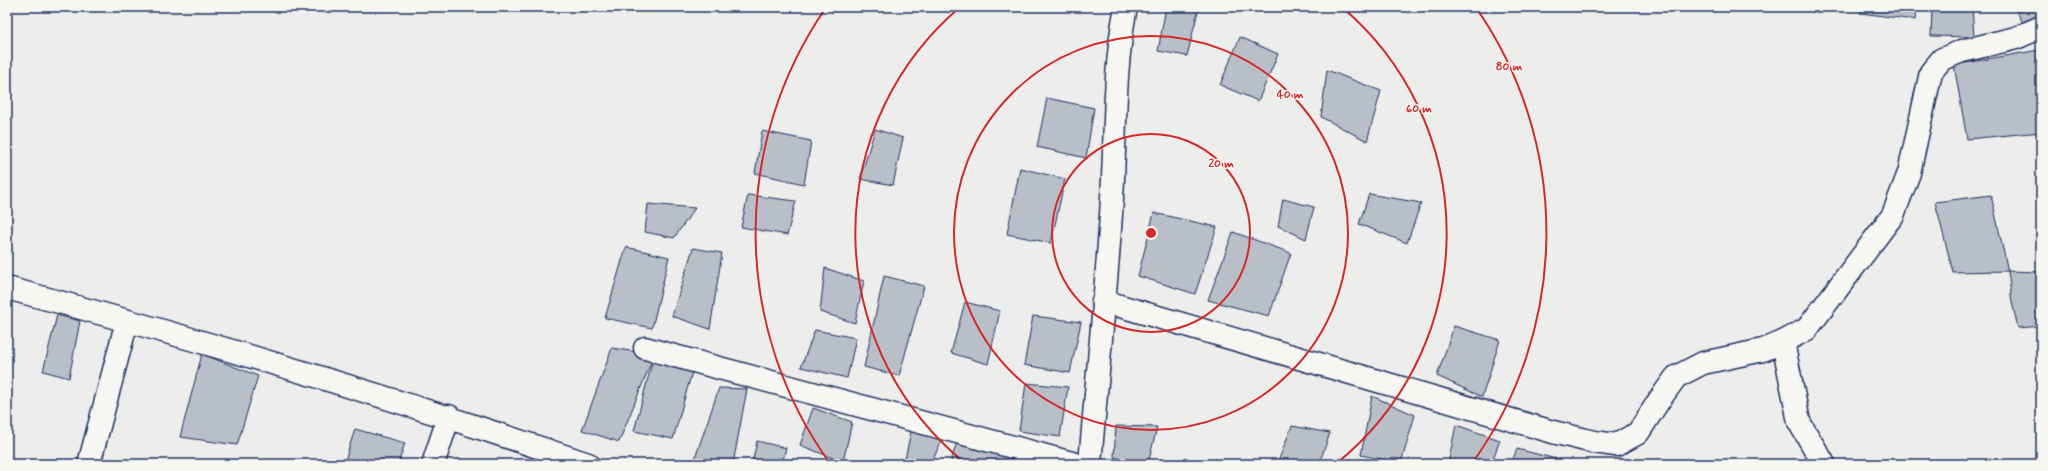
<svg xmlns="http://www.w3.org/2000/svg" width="2048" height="471" viewBox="0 0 2048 471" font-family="Mynerve,sans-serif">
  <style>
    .building { fill: #b9bfc8; stroke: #1b2f5e }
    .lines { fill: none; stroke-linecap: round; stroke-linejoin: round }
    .street-casing { stroke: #1b2f5e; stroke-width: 25 }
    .street { stroke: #f6f6f2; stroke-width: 22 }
    .ring { fill: none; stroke: #d62828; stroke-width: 2 }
    .centre { fill: #d62828; stroke: #f6f6f2; stroke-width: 2 }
    .ring-label { font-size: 12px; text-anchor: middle; font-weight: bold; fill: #d62828; stroke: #f6f6f2; stroke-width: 3; stroke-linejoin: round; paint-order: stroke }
  </style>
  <rect width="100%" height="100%" fill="#edeeec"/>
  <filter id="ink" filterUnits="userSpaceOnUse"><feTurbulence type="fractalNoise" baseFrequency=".025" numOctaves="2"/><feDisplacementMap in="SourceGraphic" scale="8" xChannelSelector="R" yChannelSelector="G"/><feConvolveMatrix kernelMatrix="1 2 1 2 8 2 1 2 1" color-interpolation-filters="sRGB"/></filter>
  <g filter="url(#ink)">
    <g class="building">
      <path d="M1166,7H1199L1187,56L1158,51Z"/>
      <path d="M1861,7H1917L1915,20L1860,13Z"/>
      <path d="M1932,7H1972L1974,37L1931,36Z"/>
      <path d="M2014,7H2041V18L2026,28Z"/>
      <path d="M1240,37L1278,54L1258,101L1220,85Z"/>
      <path d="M2039,50L2041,69V132L1967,139L1954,65Z"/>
      <path d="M1327,70L1381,91L1367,141L1321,117Z"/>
      <path d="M1047,98L1094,108L1086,158L1037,147Z"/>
      <path d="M875,129L903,138L893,185L860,179Z"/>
      <path d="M762,131L811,141L804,184L755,173Z"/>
      <path d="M1020,168L1065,179L1051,243L1007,234Z"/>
      <path d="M1369,194L1421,203L1407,243L1359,224Z"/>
      <path d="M748,195L796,201L787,235L741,227Z"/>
      <path d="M1991,195L2008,271L1953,272L1935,202Z"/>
      <path d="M1283,199L1314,207L1306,239L1278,226Z"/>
      <path d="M648,204L695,208L674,238L645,232Z"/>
      <path d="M1154,213L1217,227L1195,294L1138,276Z"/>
      <path d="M1233,232L1291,253L1269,316L1208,300Z"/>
      <path d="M626,247L669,257L652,328L605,318Z"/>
      <path d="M693,248L722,253L710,329L672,316Z"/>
      <path d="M825,268L864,281L855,323L820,312Z"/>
      <path d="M2008,271L2041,272V326L2018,328L2012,302Z"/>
      <path d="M884,276L924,286L899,376L864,367Z"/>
      <path d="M965,302L1000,311L988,364L951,353Z"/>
      <path d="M57,315L80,321L69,378L43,371Z"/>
      <path d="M1033,316L1081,322L1070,373L1024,365Z"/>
      <path d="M1454,326L1500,340L1482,397L1437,376Z"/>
      <path d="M815,330L856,338L847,378L801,367Z"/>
      <path d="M612,348L654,355L619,442L582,430Z"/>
      <path d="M202,354L258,376L237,445L180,437Z"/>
      <path d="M654,355L694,365L673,439L634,431Z"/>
      <path d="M1026,383L1068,387L1060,437L1019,431Z"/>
      <path d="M719,388L747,389L733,464H693Z"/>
      <path d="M1372,396L1415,415L1401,463L1361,455Z"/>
      <path d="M813,408L852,422L843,462L800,445Z"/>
      <path d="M913,422L944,435L931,464H904Z"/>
      <path d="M1456,425L1500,440L1491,464H1448Z"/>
      <path d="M1116,426L1157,427L1148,464H1138L1114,457Z"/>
      <path d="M1292,426L1330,433L1319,464H1277Z"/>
      <path d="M355,429L405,443L398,464H344Z"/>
      <path d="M958,439L1011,456L1009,464H950Z"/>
      <path d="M757,441L786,448L782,464H752Z"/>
      <path d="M1517,449L1560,460L1559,464H1511Z"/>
    </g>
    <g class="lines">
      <defs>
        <g id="street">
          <path d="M7,288C203,340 397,399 588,464"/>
          <path d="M1103,301L1553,432L1594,442L1616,445L1638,433L1660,399L1676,377L1703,363L1763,350L1783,342L1807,329L1893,215L1909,173L1931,72L1942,59L1962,51L2016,38L2041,27"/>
          <path d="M1783,342L1799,422L1824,464"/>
          <path d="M645,348L1076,464"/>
          <path d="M89,464L127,321"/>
          <path d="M433,464L449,416"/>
          <path d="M1090,464C1097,375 1107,286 1112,198C1116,134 1113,70 1126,7"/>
        </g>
      </defs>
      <use href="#street" class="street-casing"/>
      <use href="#street" class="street"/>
    </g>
  </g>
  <g class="ring">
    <circle cx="1151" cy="233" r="99"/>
    <circle cx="1151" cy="233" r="197"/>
    <path d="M965 463A296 296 0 0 1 959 8M1343 8A296 296 0 0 1 1337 463"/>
    <path d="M829 462A395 395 0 0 1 825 9M1477 9A395 395 0 0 1 1473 462"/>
  </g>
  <circle cx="1151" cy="233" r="6" class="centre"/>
  <g class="ring-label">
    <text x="1509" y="70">80 m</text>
    <text x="1290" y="98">40 m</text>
    <text x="1419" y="112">60 m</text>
    <text x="1221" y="167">20 m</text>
  </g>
  <rect width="2048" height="471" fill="none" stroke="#f6f6f2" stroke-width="24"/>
  <rect x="12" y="12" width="2024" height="447" fill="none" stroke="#1b2f5e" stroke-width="1.5" filter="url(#ink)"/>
</svg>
